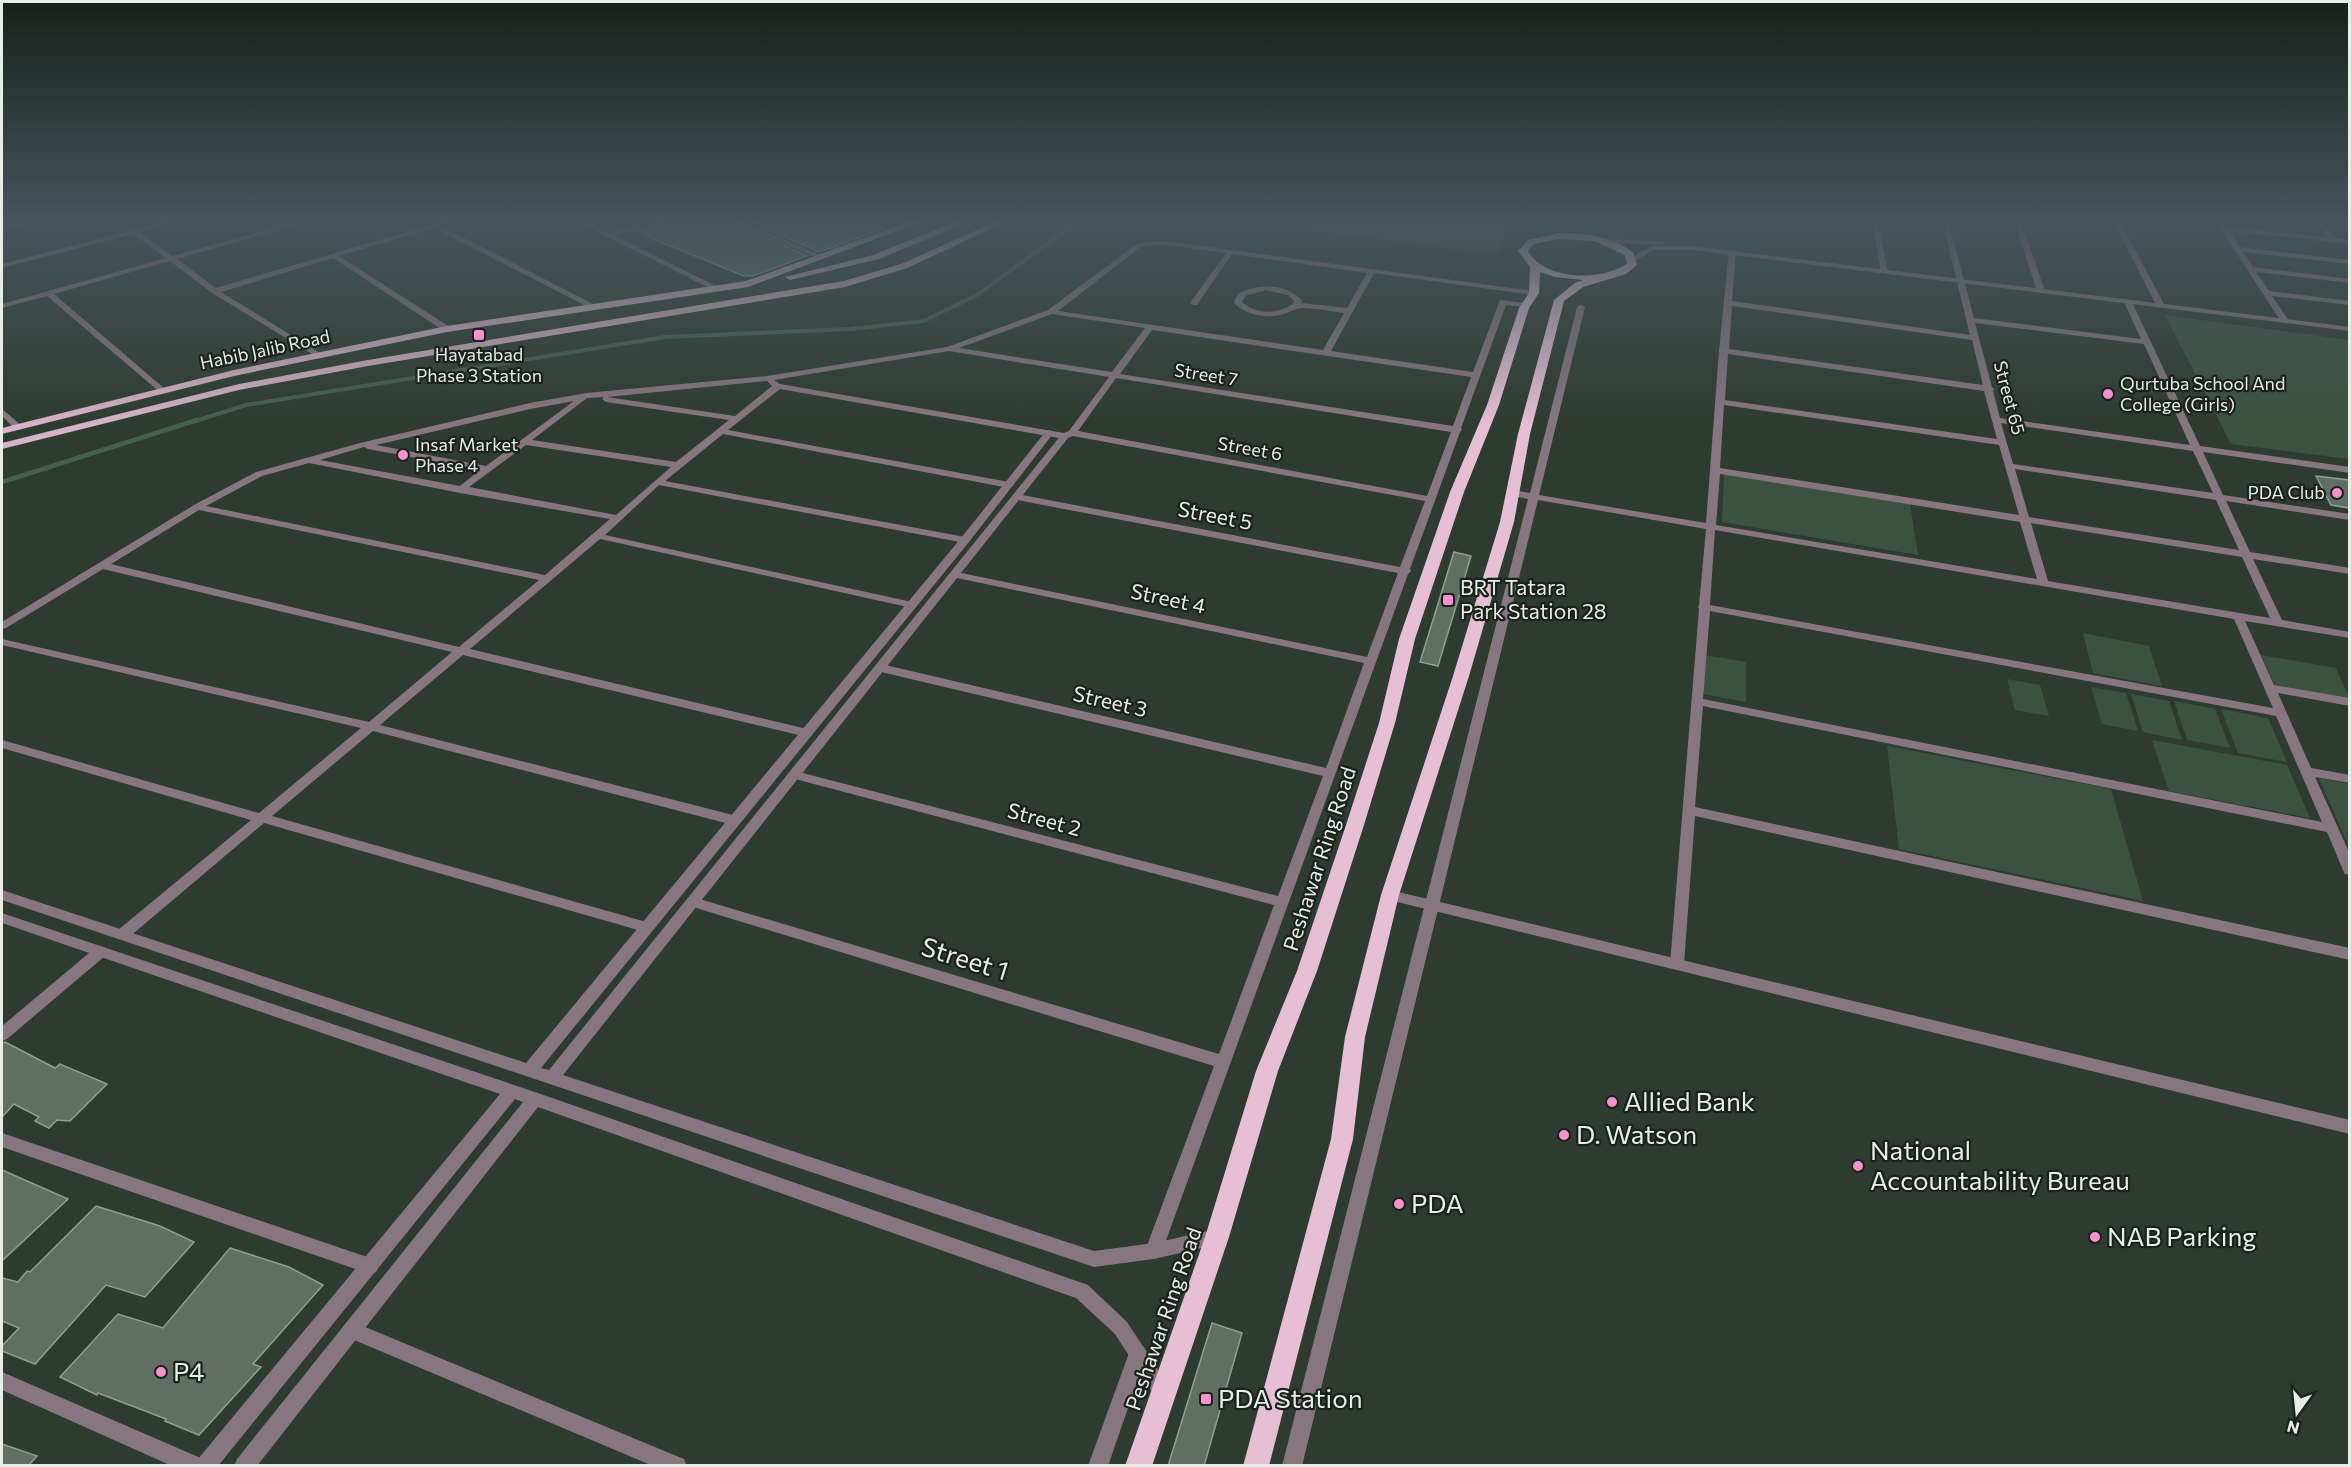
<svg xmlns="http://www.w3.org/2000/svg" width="2351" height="1467" viewBox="0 0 2351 1467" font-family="Commissioner,sans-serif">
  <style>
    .green { fill: #3c5241 }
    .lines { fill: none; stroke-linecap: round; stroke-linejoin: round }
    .stream-far1 { stroke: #46604f; stroke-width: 4 }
    .stream { stroke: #46604f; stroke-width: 4.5 }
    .building { fill: #606e63; stroke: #8f9e92; stroke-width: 1.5 }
    .minor { fill: #87767f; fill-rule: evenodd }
    .tertiary { fill: #87767f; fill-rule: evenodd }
    .primary { fill: #d6b3c6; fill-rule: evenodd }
    .trunk { fill: #e6bfd4; fill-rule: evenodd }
    .poi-dot { fill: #f790ce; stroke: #1b211c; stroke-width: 2 }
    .labels { text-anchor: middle; stroke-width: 4.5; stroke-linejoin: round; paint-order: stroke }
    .far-street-label { font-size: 18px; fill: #e6eee7; stroke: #1b211c }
    .far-poi-label { font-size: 18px; fill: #e6eee7; stroke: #1b211c; text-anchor: start }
    .street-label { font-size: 21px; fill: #e6eee7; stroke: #1b211c }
    .poi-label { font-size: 21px; fill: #e6eee7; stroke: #1b211c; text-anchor: start }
    .near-street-label { font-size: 26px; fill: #e6eee7; stroke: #1b211c }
    .near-poi-label { font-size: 26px; fill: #e6eee7; stroke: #1b211c; text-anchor: start }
  </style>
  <rect width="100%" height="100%" fill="#2e3b31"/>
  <g class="green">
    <path d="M1237,220H1516L1507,230L1497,255Z"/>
    <path d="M2165,315L2349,340V459L2231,444Z"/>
    <path d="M1724,474L1910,504L1918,555L1722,522Z"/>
    <path d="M2083,633L2149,646L2162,686L2093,673Z"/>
    <path d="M1705,655L1746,662V702L1703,694Z"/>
    <path d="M2261,655L2336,668L2349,698L2275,685Z"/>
    <path d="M2007,679L2040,685L2049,716L2015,710Z"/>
    <path d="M2091,687L2126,693L2138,731L2102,724Z"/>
    <path d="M2131,694L2169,701L2182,740L2143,732Z"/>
    <path d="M2174,701L2215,709L2230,748L2187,740Z"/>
    <path d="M2221,709L2268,718L2287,762L2238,753Z"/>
    <path d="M2152,740L2287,765L2310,818L2169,791Z"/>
    <path d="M1887,746L2111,789L2143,901L1899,849Z"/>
    <path d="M2319,778L2349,784V847Z"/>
  </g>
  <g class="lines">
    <path class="stream-far1" d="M192,422L246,405L665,337L851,329L924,321L977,295L1080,220"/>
    <path class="stream" d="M2,482L197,420"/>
  </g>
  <g class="building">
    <path d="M668,220H729L807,256L753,276H744L648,237L651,236L638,230Z"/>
    <path d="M746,220H862L886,228L819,252Z"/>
    <path d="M2316,476L2349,480V508L2331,505Z"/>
    <path d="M1454,552L1471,556L1438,666L1420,662Z"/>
    <path d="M5,1042L55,1068L60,1064L107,1084L70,1121L57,1120L49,1128L35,1121L39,1117L14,1104L2,1117V1043Z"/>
    <path d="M2,1170L68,1199L2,1261Z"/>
    <path d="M96,1206L160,1226L194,1242L145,1297L106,1285L35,1364L2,1351V1346L19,1328L2,1321V1278L18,1282L27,1271L30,1272Z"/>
    <path d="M230,1248L289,1267L323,1285L253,1364L261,1367L199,1435L165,1421L166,1419L98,1393L97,1395L60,1377L118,1314L163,1328Z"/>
    <path d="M1212,1323L1242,1333L1204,1466H1168Z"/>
    <path d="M2,1444L37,1456L28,1466H2Z"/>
  </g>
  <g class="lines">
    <g class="minor">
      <path d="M28,220H39L2,231V227Z"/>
      <path d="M116,220H123L135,229L169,220H180L140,232L172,256L302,220H313L177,259L216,288L447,220H457L441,226L601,308L594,310L434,228L339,256L450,327V331H444L333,258L221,292L320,353V357H317L212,293L170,261L54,294L165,389L166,391L162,394L47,296L2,308V304L166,258L133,234L2,268V264L129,231Z"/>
      <path d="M574,220H582L609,233L651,220H661L615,236L720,288L713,290Z"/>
      <path d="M731,220H740L825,257L818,259Z"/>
      <path d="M886,220H895L908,226L903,227Z"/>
      <path d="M1872,220H1878L1888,274L1881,272Z"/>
      <path d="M1942,220H1948L1974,318L2141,339L2124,302L2131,300L2200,446L2350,467V473L2203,452L2223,495L2350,514V520L2226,501L2250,552L2350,568V574L2253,559L2282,620L2350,632V638L2245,621L2274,685L2350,698V706L2278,693L2311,768L2350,775V783L2315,777L2350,854V875L2345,874L2343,870L2327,832L1703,706L1695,807L2350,948V960L1695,816L1684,964L1682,968L1677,970L1672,968L1670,964L1699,609L1698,607L1699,605L1706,529L1538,500L1302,1466H1282L1528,499L1509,495L1507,493L1512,490L1530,493L1577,307L1581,305L1585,307L1539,495L1706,523L1719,351L1729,250L1736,252L1732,301L1970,335ZM1732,306L1972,340L1983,385L1729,349ZM1975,323L2144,344L2190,445L2000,418L1993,391L1994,389L1992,387ZM1728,354L1984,391L1997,439L1725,400ZM1724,405L1999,445L2019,515L1720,468ZM2001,423L2193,451L2213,493L2013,464ZM2015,469L2216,500L2239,550L2029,517ZM1720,474L2020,522L2037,579L1716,525ZM2031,523L2242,557L2270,618L2048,581ZM1715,530L2234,619L2273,708L1710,605ZM1710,611L2276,716L2322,822L1703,699Z"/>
      <path d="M2014,220H2020L2045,291L2044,293L2037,291Z"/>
      <path d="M2215,220H2221L2226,226L2327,237L2313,220H2320L2335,238L2350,240V244L2229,231L2240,247L2350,260V264L2243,252L2253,267L2350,279V283L2256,272L2269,291L2350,301V305L2272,296L2289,321L2282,323Z"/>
      <path d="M2323,220L2350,221V225L2326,222Z"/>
      <path d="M1166,241L1534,291L1538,293L1534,295L1374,273L1331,351L1473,372L1500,300L1526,303L1530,305L1526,307L1506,305L1461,428L1462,430L1460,432L1410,569L1411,571L1408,574L1160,1257L1154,1259L1148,1257L1145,1251L1214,1066L693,907L688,906L686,902L688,898L693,897L1219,1054L1274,905L795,779L789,775L795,771L1278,896L1323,776L881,672L875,668L881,664L1326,768L1364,663L957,578L952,575L957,572L1367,657L1398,573L1017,500L1012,497L1017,494L1400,567L1425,501L1073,436L1065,439L780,389L728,430L1009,482L1014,485L1009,488L723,434L665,481L965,537L970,540L965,543L659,485L605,535L912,602L916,603L917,605L916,607L912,608L600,539L470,649L807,729L813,733L811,736L807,737L463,655L380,725L733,815L738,817L739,820L738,823L733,825L373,731L272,816L650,923L652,927L650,931L645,932L264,823L128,938L123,939L118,938L116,934L118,930L251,820L2,748V740L259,813L361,728L2,645V639L369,722L452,652L103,569L6,628L2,629V622L194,505L256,472L360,443L530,403L586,393L767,376L947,347L1048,310L1138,243ZM1166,245L1226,253L1190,303L1194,305H1197L1232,254L1367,273L1347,308L1301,303L1302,301C1287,283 1257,283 1238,294L1234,302L1235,304C1249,316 1267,319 1284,314C1290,312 1296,308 1302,308C1316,308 1330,311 1344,313L1323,350L1058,311L1142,246ZM1266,290L1288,295L1294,301L1293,304C1278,314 1256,315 1242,302L1245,296ZM1052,314L1145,328L1112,372L959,348ZM1152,330L1471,377L1453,426L1120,374ZM949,351L1109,377L1069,431L1064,433L780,384L774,380ZM1116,378L1451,432L1427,496L1078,431ZM767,381L772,386L735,416L607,397ZM604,397L602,399L606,402L729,420L676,462L532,440L587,398ZM574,401L486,466L376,445L530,409ZM526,445L671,467L616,515L469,487ZM364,447L368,449L480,470L460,486L320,460ZM309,463L460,493L610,519L545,575L206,506L262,476ZM199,510L539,580L459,647L111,564Z"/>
      <path d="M2,409L21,425V429H15L2,416Z"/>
      <path d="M100,946L105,948L107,952L105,956L7,1039L2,1041V1026L95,948Z"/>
      <path d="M2,1133L370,1258L376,1260L379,1266L376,1272L370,1274L2,1147Z"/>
      <path d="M353,1322L684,1459L687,1466H653L347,1337L344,1331L347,1325Z"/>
      <path d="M1138,1344L1144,1347L1147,1353L1108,1466H1088L1129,1353L1132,1347Z"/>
      <path d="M2,1372L203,1459L206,1466H172L2,1390Z"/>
    </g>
    <g class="tertiary">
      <path d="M2113,220H2119L2164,304L2350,327V331L1692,250H1653L1635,261L1628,259L1652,246H1692L2155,303Z"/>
      <path d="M1598,239L1662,241L1666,243L1662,245L1600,242L1598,241Z"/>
      <path d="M1049,430L1052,431V435L969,542L541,1068L549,1070L1062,434H1068V438L563,1075L1094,1251L1154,1243L1217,1229L1223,1231L1226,1237L1223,1243L1154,1259L1094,1267L2,900V890L526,1063L961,538L1046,431Z"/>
      <path d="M1390,890L2350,1120V1134L1385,899L1383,895L1385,891Z"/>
      <path d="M2,913L535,1092L1088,1285L1127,1322L1172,1391L1170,1398L1163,1400L1156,1398L1115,1334L1076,1298L538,1107L257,1466H234L237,1459L523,1102L515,1099L218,1466H195L198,1459L500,1094L2,923Z"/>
    </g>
    <g class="primary">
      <path d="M914,220H926L748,287L447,332L234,376L2,434V428L234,370L447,326L746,281Z"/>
      <path d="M960,220H972L879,259L790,280L785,277L873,255Z"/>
      <path d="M999,220H1010L907,268L845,287L368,366L239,390L2,449V443L239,384L368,360L844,281L901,264Z"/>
    </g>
    <path class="trunk" d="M1558,233C1585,233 1611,236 1633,252L1637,265L1626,274L1583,287L1564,301L1530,434L1514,522L1469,676L1399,895L1365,1037L1353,1139L1269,1466H1243L1331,1139L1345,1037L1381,895L1453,676L1500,522L1518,434L1554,300L1575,283L1583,280L1555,277L1540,272L1539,293L1529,308L1499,405L1464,492L1415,639L1395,723L1364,825L1317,971L1278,1071L1229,1237L1152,1466H1125L1205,1237L1256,1071L1297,971L1346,825L1379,723L1399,639L1450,492L1487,405L1519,308L1529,293L1530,267L1518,251L1528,240ZM1558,239L1595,241L1625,255L1627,264C1601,281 1545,281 1528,251L1534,244Z"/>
  </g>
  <linearGradient id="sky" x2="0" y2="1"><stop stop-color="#19201b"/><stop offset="0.52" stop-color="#46555a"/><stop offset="1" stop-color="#46555a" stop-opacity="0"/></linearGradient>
  <rect width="2351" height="425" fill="url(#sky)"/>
  <g class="poi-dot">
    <rect x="473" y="329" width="12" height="12" rx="3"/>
    <circle cx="2108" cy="394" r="6"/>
    <circle cx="403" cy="455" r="6"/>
    <circle cx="2337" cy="493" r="6"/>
    <rect x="1442" y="594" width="12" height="12" rx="3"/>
    <circle cx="1612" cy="1102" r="6"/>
    <circle cx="1564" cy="1135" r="6"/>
    <circle cx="1858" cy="1166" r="6"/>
    <circle cx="1399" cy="1204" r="6"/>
    <circle cx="2095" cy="1237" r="6"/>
    <circle cx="161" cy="1372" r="6"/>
    <rect x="1200" y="1393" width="12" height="12" rx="3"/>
  </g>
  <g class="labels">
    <g class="far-street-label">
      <text transform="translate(265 350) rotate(-12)" y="6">Habib Jalib Road</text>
      <text transform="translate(1206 375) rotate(9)" y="6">Street 7</text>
      <text transform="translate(2009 398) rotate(75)" y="6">Street 65</text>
      <text transform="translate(1250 449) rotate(10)" y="6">Street 6</text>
    </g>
    <g class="far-poi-label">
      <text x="479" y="361" text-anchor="middle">Hayatabad<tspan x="479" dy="21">Phase 3 Station</tspan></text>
      <text x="2120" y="390">Qurtuba School And<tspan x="2120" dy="21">College (Girls)</tspan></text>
      <text x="415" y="451">Insaf Market<tspan x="415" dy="21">Phase 4</tspan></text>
      <text x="2325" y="499" text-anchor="end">PDA Club</text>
    </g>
    <g class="street-label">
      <text transform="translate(1215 516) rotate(11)" y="7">Street 5</text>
      <text transform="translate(1168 599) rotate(12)" y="7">Street 4</text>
      <text transform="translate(1110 702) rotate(13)" y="7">Street 3</text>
      <text transform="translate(1044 820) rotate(15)" y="7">Street 2</text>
      <text transform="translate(1320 859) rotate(-72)" y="7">Peshawar Ring Road</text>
      <text transform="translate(1164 1319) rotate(-71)" y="7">Peshawar Ring Road</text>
    </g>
    <g class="poi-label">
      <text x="1460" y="595">BRT Tatara<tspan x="1460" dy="24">Park Station 28</tspan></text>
    </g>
    <g class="near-street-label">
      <text transform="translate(965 959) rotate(17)" y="9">Street 1</text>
    </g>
    <g class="near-poi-label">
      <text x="1624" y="1111">Allied Bank</text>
      <text x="1576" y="1144">D. Watson</text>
      <text x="1870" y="1160">National<tspan x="1870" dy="30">Accountability Bureau</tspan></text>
      <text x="1411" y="1213">PDA</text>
      <text x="2107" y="1246">NAB Parking</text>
      <text x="173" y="1381">P4</text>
      <text x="1218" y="1408">PDA Station</text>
    </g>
  </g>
  <rect width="2351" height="1467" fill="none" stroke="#e6eee7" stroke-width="6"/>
  <g transform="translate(2297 1413) rotate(195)" stroke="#1b211c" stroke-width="4.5" paint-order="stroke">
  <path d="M0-4.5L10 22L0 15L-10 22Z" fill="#e6eee7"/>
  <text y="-9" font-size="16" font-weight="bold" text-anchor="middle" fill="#e6eee7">N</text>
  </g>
</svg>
